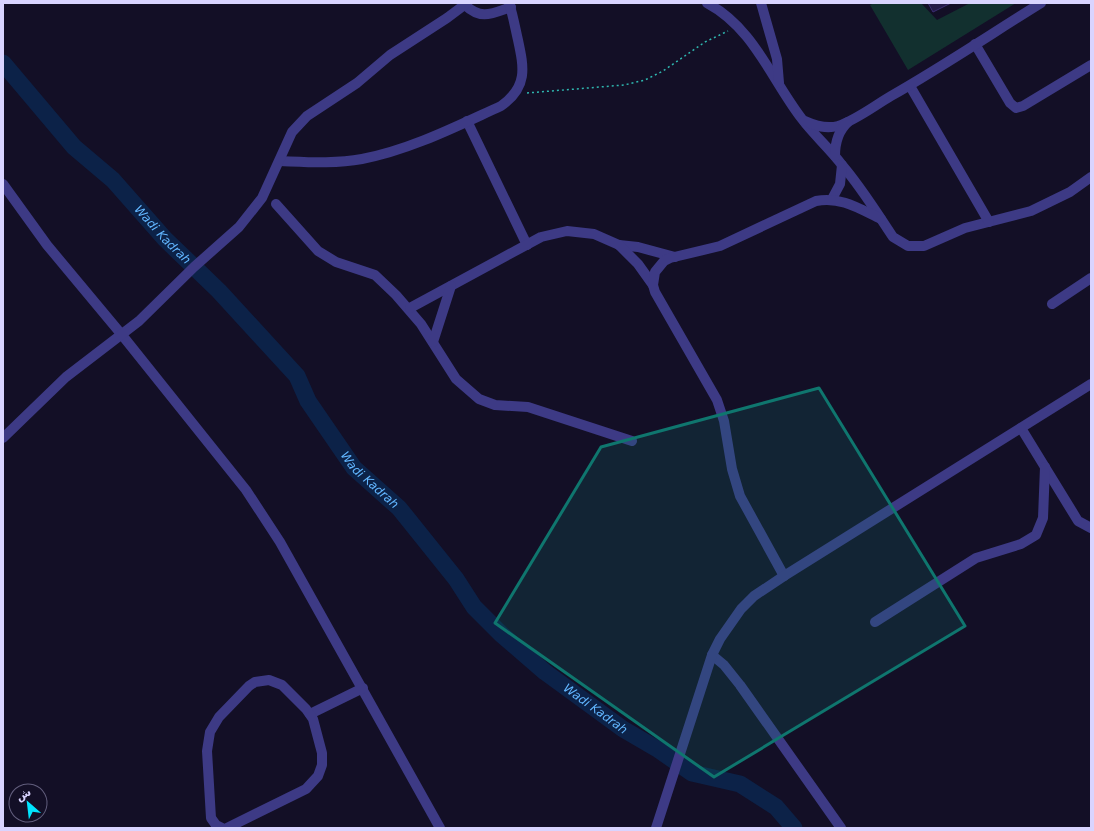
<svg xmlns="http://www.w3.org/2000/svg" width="1094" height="831" viewBox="0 0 1094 831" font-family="'DejaVu Sans','Noto Sans Arabic',sans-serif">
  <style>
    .green { fill: #12302f }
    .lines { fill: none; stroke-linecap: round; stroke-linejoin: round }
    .river { stroke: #0c2248; stroke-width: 17 }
    .building { fill: #241b47; stroke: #3b2d73 }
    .path { stroke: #2fb8b0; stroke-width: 1.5; stroke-dasharray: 2 3; stroke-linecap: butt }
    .minor { stroke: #3d3a85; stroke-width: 10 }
    .marked { fill: #0f766e; fill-opacity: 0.2; stroke: #0f766e; stroke-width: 3; stroke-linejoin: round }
    .labels { text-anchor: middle; stroke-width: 3.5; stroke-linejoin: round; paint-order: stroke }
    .water-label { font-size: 12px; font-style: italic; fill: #62b6ff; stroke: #130f26 }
  </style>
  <rect width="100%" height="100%" fill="#130f26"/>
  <path class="green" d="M874,3H921L937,20L970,3H1016L908,70L870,5Z"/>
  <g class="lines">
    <path class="river" id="s1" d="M3,63L74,147L113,180L165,239L219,291L297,376L308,401L354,468L399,508L456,579L474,607L501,634L545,672L623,729L659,750L692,773L740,784L776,807L794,828"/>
  </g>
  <path class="building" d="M928,3H951L933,12Z"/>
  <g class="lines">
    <path class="path" d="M527,93L624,85L645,80L663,71L705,42L728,31"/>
    <g class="minor">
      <path d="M707,3C754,28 771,79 802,119C814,135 830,149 842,165C861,187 877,213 893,237L908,246H924L965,228L1031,211L1070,192L1091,177"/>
      <path d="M761,3L777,59L779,83"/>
      <path d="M465,5C481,20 491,14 511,7"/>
      <path d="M975,44L1010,103L1016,108L1023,106L1091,65"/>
      <path d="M910,86L989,222"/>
      <path d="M467,121L527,245"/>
      <path d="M805,121C816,126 826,129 838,126C856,120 874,106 891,96C942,67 991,34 1041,3"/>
      <path d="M835,156C835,143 838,131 848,122"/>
      <path d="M280,161C307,162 335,164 362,159C410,150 457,126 501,106C528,87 524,68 518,40C515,27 513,15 509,3"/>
      <path d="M3,184L47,245L122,335L246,490L280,542L440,828"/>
      <path d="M832,199L840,184L842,165"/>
      <path d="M276,204L318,251L336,262L375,275L396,295L421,324L456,379L479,399L495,405L528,407L632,441"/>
      <path d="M619,245L638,247L675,257"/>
      <path d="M1052,304L1091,278"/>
      <path d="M410,308L541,237L567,231L594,234L619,245L638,264L653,285"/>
      <path d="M433,342L451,286"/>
      <path d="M1021,428L1078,521L1091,528"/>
      <path d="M3,438L66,377L139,321L194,267L239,227L262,198L292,132L307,116L357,83L390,55L447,18L467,3"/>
      <path d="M784,576L740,496L732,469L724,421L717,400L655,292L653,285L655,272L664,261L670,258L720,246L816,201C841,196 860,209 881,219"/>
      <path d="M875,622L976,558L1021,544L1036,535L1043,518L1045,467"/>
      <path d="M712,655L724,665L740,685L841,828"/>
      <path d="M310,714L363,688"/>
      <path d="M222,828L216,825L211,818L207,751L210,732L219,717L249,686L255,682L269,680L282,685L306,709L313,719L322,753V765L318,776L306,789L227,828"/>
      <path d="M656,828L712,655L720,639L741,609L754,596L784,576L1091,384"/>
    </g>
  </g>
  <path class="marked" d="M819,388L965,626L714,777L495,623L601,447Z"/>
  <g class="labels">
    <g class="water-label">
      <text dy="4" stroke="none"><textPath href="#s1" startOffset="235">Wadi Kadrah</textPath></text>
      <text dy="4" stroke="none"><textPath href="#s1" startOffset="558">Wadi Kadrah</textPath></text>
      <text dy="4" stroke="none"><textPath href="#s1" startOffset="882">Wadi Kadrah</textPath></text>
    </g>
  </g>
  <rect width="1094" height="831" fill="none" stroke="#d9d4ff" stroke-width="8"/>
  <g transform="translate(28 803) rotate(332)"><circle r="19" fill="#130f26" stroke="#625e7d"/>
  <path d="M0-3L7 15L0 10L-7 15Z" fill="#00e5ff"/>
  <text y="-6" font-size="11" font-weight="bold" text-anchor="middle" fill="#d9d4ff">ش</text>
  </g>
</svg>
